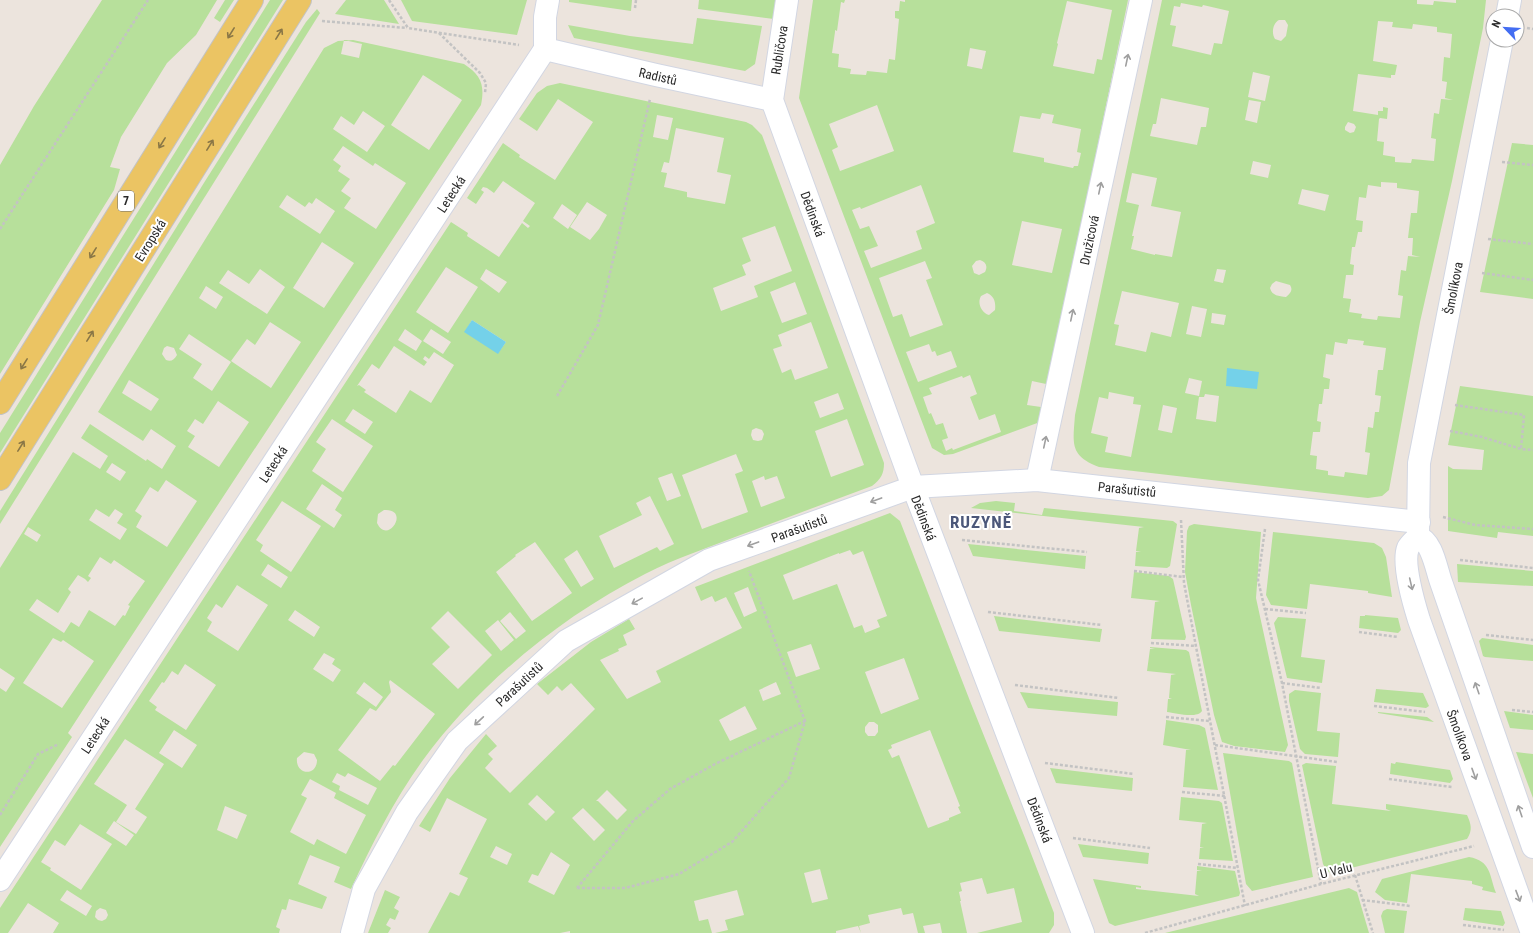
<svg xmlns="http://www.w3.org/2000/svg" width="1533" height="933" viewBox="0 0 1533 933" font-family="'Roboto Condensed',sans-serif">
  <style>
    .green { fill: #b7e09b; fill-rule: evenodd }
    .water { fill: #74d1e9 }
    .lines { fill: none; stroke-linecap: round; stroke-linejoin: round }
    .minor-casing { stroke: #d2d6e2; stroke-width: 24 }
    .primary-casing { stroke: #c3c3c3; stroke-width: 24 }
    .path { stroke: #c3c3c3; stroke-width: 2.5; stroke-dasharray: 3 2; stroke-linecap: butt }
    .minor { stroke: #fff; stroke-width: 22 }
    .primary { stroke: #ebc463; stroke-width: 22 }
    .oneway { stroke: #8a7746 }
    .oneway2 { stroke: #9f9f9f }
    .labels { text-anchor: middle; stroke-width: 4; stroke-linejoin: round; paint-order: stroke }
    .shield { fill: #fff; stroke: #6a6a6a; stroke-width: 1 }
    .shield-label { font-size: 12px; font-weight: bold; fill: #2a2a2a }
    .street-label { font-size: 13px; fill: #2a2a2a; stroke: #fff }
    .district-label { font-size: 17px; font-weight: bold; letter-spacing: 1px; fill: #4c5779; stroke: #fff }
  </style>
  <rect width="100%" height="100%" fill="#ece4dd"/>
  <g class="green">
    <path d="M102,0H217L196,35L167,63L121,137L110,167L120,169L114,190L0,374V165L34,106Z"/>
    <path d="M225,0H234L220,22L214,18Z"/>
    <path d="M270,0H283L0,453V433Z"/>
    <path d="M346,0H384L399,24L335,14Z"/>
    <path d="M401,0H527L517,35L412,21Z"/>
    <path d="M569,0H632L631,11L569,2Z"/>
    <path d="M699,0H777L774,19L698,9Z"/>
    <path d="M813,0H845L844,3L841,2L837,31L835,30V32L832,53L839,54L838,67L851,69L850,74L866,75L867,71L887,73L889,59L895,60L899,19L895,18V11H899L900,1L905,2V0H1128L1040,422L953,454L944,455L932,448L799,98ZM1067,1L1112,10L1102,60L1097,59L1094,74L1053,66L1058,44L1057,43ZM970,48L986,51L982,69L967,66ZM877,105L894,151L840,171L832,150L838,147L829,124ZM1042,113L1054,115L1052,123L1081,129L1077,152L1081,153L1078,166H1074L1073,168L1044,162V158L1013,152L1020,116L1040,119ZM921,185L935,223L916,231L922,249L871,268L864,251L878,246L869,226L860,229L852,210L860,207L861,209ZM1022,221L1062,229L1052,273L1012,265ZM980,260C986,262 988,266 985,272L979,275L974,273L972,266L976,261ZM925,261L932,278L926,280L943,325L910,337L902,314L893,317L879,278ZM987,293C994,296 996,302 995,310L989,315C981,312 977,303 981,296ZM929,344L932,352L935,351L937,356L951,351L957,367L918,382L906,352ZM970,375L977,394L970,397L979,420L995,414L1001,432L953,450L952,448L946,451L942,440L948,438L943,423L936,425L931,413L929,414L923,397L932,394L929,388L962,376L963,378ZM1032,381L1046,384L1041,407L1027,405Z"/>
    <path d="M1162,0H1417V4L1433,5L1434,1L1456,3V0H1486L1483,28L1452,181L1420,322L1389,490L1382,496L1368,498L1099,467C1069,456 1073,443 1075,415ZM1181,3L1202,7L1203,5L1229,11L1222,44L1214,43L1211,55L1172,46L1176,26L1170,25L1174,6L1180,7ZM1279,20H1285L1288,25L1286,36L1281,41L1275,39C1271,33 1273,23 1279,20ZM1378,21L1393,22L1392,27L1412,29L1413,24L1437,27V32L1452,34L1450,58L1444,57L1442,81L1447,82L1445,98L1453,100L1441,99L1439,114L1434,113L1431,138L1436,139L1434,161L1412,159L1411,163L1395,162V157L1383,155L1384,142L1377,141L1379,119L1380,118L1387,119L1388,108L1383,107V111H1378V115L1353,111L1358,74L1391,78V75H1395L1397,65L1373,61ZM1253,72L1270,76L1265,101L1248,97ZM1161,98L1209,108L1206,127H1201L1197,145L1150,136L1153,124H1156ZM1249,100L1261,102L1257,123L1245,120ZM1348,122L1354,124L1356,127L1354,132L1350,133L1345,130V127ZM1253,161L1271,165L1268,178L1250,174ZM1132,173L1157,178L1151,206L1181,212L1172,257L1155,254V255L1131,249L1134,236H1132L1139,205L1126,202ZM1381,182L1397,183V188L1419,191L1417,213H1411L1408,238H1413L1412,255L1420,257L1408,256L1406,271L1401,270L1398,295L1403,296L1400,318L1378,316L1377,320L1361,318L1362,314L1349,312L1351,299L1343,298L1346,275H1353L1354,265L1350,264L1352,247H1355L1358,232H1362L1363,221L1356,220L1359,197L1366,198L1368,185L1381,187ZM1302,189L1329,195L1325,211L1298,204ZM1217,269L1226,270L1223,283L1214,281ZM1276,281L1290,285C1293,290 1291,293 1286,297C1279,296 1272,296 1270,288L1272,284ZM1122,291L1179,303L1171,337L1151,332L1146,352L1115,345L1119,325L1114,324ZM1192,306L1207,309L1201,337L1186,334ZM1212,313L1226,315L1224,325L1211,323ZM1348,339L1364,341L1363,345L1386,348L1383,370H1378L1375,395L1381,396L1379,412H1375L1373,428L1368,427L1365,452L1370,453L1367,475L1345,472L1344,477L1328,475V471L1316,469L1317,456L1310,455L1313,432H1320L1321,422L1317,421L1319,404H1322L1324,389H1329L1330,379L1323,377L1326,354L1333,355L1335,342L1347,344ZM1189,378L1202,381L1199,396L1185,393ZM1109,392L1134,397L1133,404L1141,405L1131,457L1105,452L1108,437L1091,433L1099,397L1108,399ZM1205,394L1219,396L1216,422L1196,419L1199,397H1204ZM1163,405L1177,408L1172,433L1158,430Z"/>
    <path d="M317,9L320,13L0,524V511L207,178L306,22Z"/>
    <path d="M697,18L762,26L755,64L745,71L574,38L568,25L630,36L693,44Z"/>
    <path d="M353,40L464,64C481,75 485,85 481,105L94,693L68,733L72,737L0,847V688L6,692L15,678L0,668V568L73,452L100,469L108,456L81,438L90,424L146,461L147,459L162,469L176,446L151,429L143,441L98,412L324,48L338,41ZM344,40L362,44L359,58L341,54ZM423,75L462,100L429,150L391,125ZM363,111L385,126L367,152L333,129L341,116L354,125ZM343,146L373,166L375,163L406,183L376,229L344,208L351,198L341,191L350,179L338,171L341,166L333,160ZM287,195L305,207L309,202L312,204L316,198L335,211L320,234L279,207ZM322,242L354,263L324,308L293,288ZM260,269L285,287L267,314L219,283L228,270L249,284ZM206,286L223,297L216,309L199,298ZM270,322L301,342L271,388L231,361L247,339L255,345ZM189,334L231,362L212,391L193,378L202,364L179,349ZM167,346L174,348L177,355C174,360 171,362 166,360L162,354L164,348ZM129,380L159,399L151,411L122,393ZM218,401L249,422L219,467L188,447L195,436L187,431L195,419L203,424ZM112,463L126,472L120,481L106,472ZM166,480L197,501L167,547L136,527L142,516L135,511L150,487L158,492ZM96,509L109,517L115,509L123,514L117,523L127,529L120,540L89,520ZM28,527L41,535L37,542L24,534ZM100,557L111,564L114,560L145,581L128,605L130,606L125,616L123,615L115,626L89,610L79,627L71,622L64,633L29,610L37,599L58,613L71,592L68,589L78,575L85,579L88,582L91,578L88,576ZM53,638L61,642L63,640L94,661L62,708L23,683Z"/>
    <path d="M560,83L746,122L752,125L762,135L884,463C884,474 881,479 872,486C829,502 786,518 743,534C710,547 676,558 645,574C559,618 480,683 423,760C394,800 372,844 351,889L334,882L340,867L310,855L298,884L327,897L322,909L289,899L286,910L282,909L276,927L280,929L279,933H53L59,923L28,903L8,933H0V908L451,222L468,233L467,236L499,257L522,223L528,228L530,226L523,221L535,203L503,181L494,193L487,188L483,187L481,190L484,192L476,204L467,198L503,143L520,155L519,157L555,180L593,122L558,99L537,131L519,119L537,93L547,86ZM657,115L673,118L668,140L653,137ZM676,128L724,138L717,172L731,175L725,204L687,197V192L664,187L667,173L661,172L664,162L669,163ZM587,202L607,215L599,229L590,240L570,227ZM562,204L577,215L568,229L553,218ZM775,226L792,271L754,286L758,297L721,311L713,288L746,275L742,265L751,261L742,238ZM446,267L478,287L448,333L416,312ZM486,269L507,282L499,293L480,279ZM795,282L807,314L782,323L770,292ZM472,320L506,342L498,353L465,332ZM811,322L828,368L795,380L791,369L782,373L773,349L782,346L778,335ZM405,329L422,341L416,351L398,340ZM431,329L451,342L443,354L423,341ZM394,346L424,366L427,362L423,359L425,356L429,359L434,352L454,365L431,403L410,390L396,413L364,392L366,390L359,385L357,386L372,364L379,369ZM838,393L844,409L820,418L814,402ZM353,409L373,422L365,434L345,421ZM332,419L373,446L343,492L312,471L326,449L316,442ZM847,419L864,465L831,477L815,431ZM756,428L762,430L764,434L762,440L758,441L753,440L751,435L752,430ZM736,454L743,471L735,474L748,512L702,529L682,475ZM672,473L681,496L667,501L658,478ZM764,476L765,480L777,476L785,498L761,507L752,481ZM322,484L342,498L335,510L342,515L334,528L306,509ZM650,496L674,544L660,551L657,547L614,568L599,536L642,515L636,503ZM282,501L321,526L291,572L260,551L263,545L256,540ZM384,510C411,508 388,546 377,523L378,514ZM535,542L572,593L532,621L496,572L516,556L515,555ZM577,550L594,579L581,587L564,559ZM268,564L288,577L281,588L261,575ZM237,585L268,605L238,651L207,631L212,622L207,618L216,604L222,608ZM295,610L320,627L314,637L288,620ZM448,611L492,655L458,689L432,664L450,647L431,628ZM510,612L526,631L516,639L500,621ZM498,620L514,640L501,651L485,631ZM324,653L335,659L332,664L341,670L333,682L313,669ZM185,664L216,685L186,730L155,710L157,707L149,701L162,682L164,683L172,671L178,675ZM390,680L435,714L395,766L393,765L380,781L338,750L370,708L376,711L391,692L389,682ZM364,682L383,697L376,707L356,693ZM174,730L197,745L182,768L159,753ZM125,739L164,764L135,809L147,817L136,834L116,822L127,805L94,784ZM304,752L314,754L317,760C317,777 295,775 297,758ZM337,773L345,777L348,773L377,788L368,805L339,790L340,786L332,782ZM310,779L336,793L334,798L366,815L346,854L317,839L314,845L290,832L307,798L301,795ZM225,806L247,815L237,839L217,830ZM114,821L134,835L126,846L106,833ZM80,824L112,844L81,890L50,870L51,868L41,862L55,840L65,846ZM67,890L92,906L86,916L60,900ZM100,908L106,910L108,915L106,919L102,921L98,920L95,917L96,911Z"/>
    <path d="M1512,143L1533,145V299L1480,292Z"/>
    <path d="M1460,386L1533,396V536L1498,532L1497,538L1448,531V466L1453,469L1482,470L1484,450L1448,445Z"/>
    <path d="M996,501L1015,503L1014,511L1042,515L1044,508L1173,521L1177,524L1170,566L1167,568L1135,566L1136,552H1141L1136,551L1139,528L1144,527L971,508L980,503Z"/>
    <path d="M890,513L900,521L970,701L1025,838L1054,913V925L1049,933H977L1022,922L1014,888L987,894L982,878L960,883L962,891L959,892L961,901H960L967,933H942L940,923L923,926L925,933H918L913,913L903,915L901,908L868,915L870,923L859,926L861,933L858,926L836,931V933H715L728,930L725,920L744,915L737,890L694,901L699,921L708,919L712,933H570V931L560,933H428L450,892L459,896L468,878L459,874L487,819L447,798L430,832L419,826L450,778L486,734L497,746L488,754L493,759L485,768L510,793L595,709L571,683L562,691L557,686L548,695L537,684L591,642L629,619L635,629L623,635L627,645L618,649L619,651L600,660L627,699L661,682L656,671L742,628L726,597L715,602L712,596L701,601L695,587ZM850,550L853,555L863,551L887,616L877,620L880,627L865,633L862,625L854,628L837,584L793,600L783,575L839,553V554ZM748,587L757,611L744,617L734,593ZM811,644L820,669L796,677L787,652ZM904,658L919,699L881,714L865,672ZM776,682L781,694L763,701L759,690ZM745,706L757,729L730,741L719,720ZM869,722H874L878,725V732L875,736H868L865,732V727ZM930,730L960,806L958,807L961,813L949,818V820L928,828L899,755L892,758L888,750L892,748L891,745ZM607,790L627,810L617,820L598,801H596ZM537,795L555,812L546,821L528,804ZM583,808L605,830L594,841L572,818ZM496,846L512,854L507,865L490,857ZM551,852L570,865L554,895L528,882L532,874L538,876ZM820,869L828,899L812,903L804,873Z"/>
    <path d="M1194,524L1261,532L1256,598L1288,745L1285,752L1234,746L1222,742L1214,715L1191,605L1185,572L1187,531L1189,526Z"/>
    <path d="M1273,532L1374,543L1382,548L1386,557L1392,597L1368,593V591L1310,584L1307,609L1271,605L1266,595Z"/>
    <path d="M968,544L1086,556L1085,569L973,556Z"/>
    <path d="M1457,564L1533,571V586L1458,582Z"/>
    <path d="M1134,572L1169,576L1173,579L1186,637L1185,640L1151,639L1155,602L1160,601L1131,598Z"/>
    <path d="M1365,615L1398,618L1401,630L1398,633L1359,628L1360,616H1365Z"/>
    <path d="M994,616L1102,629L1100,642L999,631Z"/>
    <path d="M1278,617L1306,619L1301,657L1325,660L1322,683L1287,678L1274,623Z"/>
    <path d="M1482,638L1533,645V661L1485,657L1483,656L1479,641Z"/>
    <path d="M1150,647L1186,650L1189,652L1202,711C1197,719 1175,713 1167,712L1168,699H1172L1169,698L1171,675L1176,674L1147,671L1150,649H1155L1150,648Z"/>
    <path d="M1376,689L1423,693L1429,706L1426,708L1374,702Z"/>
    <path d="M1295,690L1321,693L1317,731L1340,733L1338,757L1305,754L1300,749L1289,701V694Z"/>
    <path d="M1020,692L1118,702L1117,716L1028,708Z"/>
    <path d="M1504,711L1533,715V730L1510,728Z"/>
    <path d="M1378,712L1427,717L1434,722L1378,713Z"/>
    <path d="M1166,720L1199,725L1205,728L1218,790L1183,787L1186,750H1191L1163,745L1166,722L1170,723L1166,722Z"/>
    <path d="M1516,752L1533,754V798Z"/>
    <path d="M1223,753L1289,761L1292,763L1313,877L1252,891L1246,884Z"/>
    <path d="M1396,762L1450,770L1453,779L1450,783L1390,774L1391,763L1395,764Z"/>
    <path d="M1306,763L1336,766L1332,804L1391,811L1386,809V804L1467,815C1471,824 1473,830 1467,839L1331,873L1327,871L1323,864L1302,765Z"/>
    <path d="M1050,768L1133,778L1132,791L1056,783Z"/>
    <path d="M1181,797L1219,801L1222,803L1233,861L1199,859L1200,848H1204L1200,847L1202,824L1207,823L1179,820Z"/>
    <path d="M1078,844L1149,853L1148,864L1083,857Z"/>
    <path d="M1469,857C1491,861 1489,874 1496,893L1482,890L1483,887L1472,884V881L1411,874L1407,903L1385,900L1375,892L1382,879Z"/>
    <path d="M1197,866L1235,871L1240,893L1239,896L1115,926L1109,923L1093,879L1141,886V888L1136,887V889L1199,896L1195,894L1197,871H1202L1197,870Z"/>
    <path d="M1349,888L1357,892L1369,933H1165Z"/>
    <path d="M385,890L400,897L394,908L399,911L395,920L390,918L386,925L391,928L388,933H368Z"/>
    <path d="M1465,908L1501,911L1505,923L1503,926L1463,920Z"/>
    <path d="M1387,909L1407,911L1404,933H1385L1381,916L1383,911Z"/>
  </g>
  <g class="water">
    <path d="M472,320L506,342L498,354L464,332Z"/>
    <path d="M1227,368L1259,372L1257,389L1226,386Z"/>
  </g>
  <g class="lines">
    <defs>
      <g id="minor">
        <path d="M787,0L772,100L913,487L1083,933"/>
        <path d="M1507,16L1510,0"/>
        <path d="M1502,40L1419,463L1418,537C1415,540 1410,544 1408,548C1402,563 1414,604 1419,620L1532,933"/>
        <path d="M545,49L656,75L772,100"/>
        <path d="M545,49V17L548,0"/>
        <path d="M1037,480L1141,0"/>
        <path d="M1418,537C1432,541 1436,568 1441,582L1533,847"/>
        <path d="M0,880L545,49"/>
        <path d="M352,933L364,889L407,812L457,741L566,641L709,560L913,487L1037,480L1419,522"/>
      </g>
      <g id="primary">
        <path d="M0,403L252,0"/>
        <path d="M0,479L300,0"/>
      </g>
    </defs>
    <use href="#minor" class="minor-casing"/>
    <use href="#primary" class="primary-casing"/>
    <g class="path">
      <path d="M389,0L408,28L519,45"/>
      <path d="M635,8L636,0"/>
      <path d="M322,21L407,28"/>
      <path d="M1527,28L1533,29"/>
      <path d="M439,33L480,73L486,83L485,93"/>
      <path d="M1502,162L1533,165"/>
      <path d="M0,229L148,0"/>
      <path d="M1488,239L1533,244"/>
      <path d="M1482,273L1533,280"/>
      <path d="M557,396L598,325L650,99"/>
      <path d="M1455,405L1524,415L1521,449"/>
      <path d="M1450,431L1482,437L1521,449L1533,450"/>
      <path d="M1443,517L1475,525L1533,529"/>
      <path d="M1181,520L1184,583L1245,906"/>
      <path d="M1265,529L1258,580L1282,683L1321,884"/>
      <path d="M962,540L1087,552"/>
      <path d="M1460,560L1533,568"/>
      <path d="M1134,571L1183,577"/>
      <path d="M1265,609L1306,613"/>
      <path d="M988,612L1102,625"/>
      <path d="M1359,632L1398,637"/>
      <path d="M1486,635L1533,640"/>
      <path d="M1151,643L1196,646"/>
      <path d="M1282,683L1321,688"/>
      <path d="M1015,685L1119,698"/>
      <path d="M1374,706L1425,712"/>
      <path d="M1512,710L1533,712"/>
      <path d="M1166,717L1210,721"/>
      <path d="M1215,745L1337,762"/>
      <path d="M1045,763L1134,774"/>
      <path d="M1389,779L1452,787"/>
      <path d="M1182,792L1225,796"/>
      <path d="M0,815L38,754L59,744"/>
      <path d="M1073,838L1150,848"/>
      <path d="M1198,864L1238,868"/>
      <path d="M1355,875L1373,933"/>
      <path d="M577,888H625L679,874L732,842L789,778L805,721L749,571"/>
      <path d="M577,888L633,821L670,789L715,764L805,721"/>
      <path d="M1362,900L1410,906"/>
      <path d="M1463,925L1504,930"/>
      <path d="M1145,933L1321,884L1474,846"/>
    </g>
    <use href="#minor" class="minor"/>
    <use href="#primary" class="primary"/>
  </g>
  <defs><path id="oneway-shaft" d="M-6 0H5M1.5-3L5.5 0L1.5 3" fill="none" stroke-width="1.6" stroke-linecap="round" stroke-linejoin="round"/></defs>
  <g class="oneway">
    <use href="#oneway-shaft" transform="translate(231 33) rotate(122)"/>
    <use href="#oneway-shaft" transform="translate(279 34) rotate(-58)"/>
    <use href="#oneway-shaft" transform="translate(162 143) rotate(122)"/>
    <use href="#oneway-shaft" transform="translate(210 145) rotate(-58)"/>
    <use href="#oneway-shaft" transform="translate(93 253) rotate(122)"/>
    <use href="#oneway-shaft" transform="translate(90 336) rotate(-58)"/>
    <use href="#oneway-shaft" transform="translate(24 364) rotate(122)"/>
    <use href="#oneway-shaft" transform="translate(21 446) rotate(-58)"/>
  </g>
  <g class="oneway2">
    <use href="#oneway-shaft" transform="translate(1127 60) rotate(-78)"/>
    <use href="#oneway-shaft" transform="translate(1100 188) rotate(-78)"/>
    <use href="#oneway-shaft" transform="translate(1072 315) rotate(-78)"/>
    <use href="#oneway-shaft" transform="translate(1045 442) rotate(-78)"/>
    <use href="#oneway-shaft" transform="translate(876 500) rotate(160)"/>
    <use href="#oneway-shaft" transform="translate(753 544) rotate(160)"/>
    <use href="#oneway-shaft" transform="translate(1411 584) rotate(77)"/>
    <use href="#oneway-shaft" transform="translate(637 601) rotate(151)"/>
    <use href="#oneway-shaft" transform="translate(1477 688) rotate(-109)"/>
    <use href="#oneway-shaft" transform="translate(479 721) rotate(137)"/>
    <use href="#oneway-shaft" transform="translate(1474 774) rotate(70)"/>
    <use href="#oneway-shaft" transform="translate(1520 811) rotate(-109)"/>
    <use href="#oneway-shaft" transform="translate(1518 896) rotate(69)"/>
  </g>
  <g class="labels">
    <rect class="shield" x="118" y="191" width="16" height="20" rx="3"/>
    <g class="shield-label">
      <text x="126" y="205">7</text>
    </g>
    <g class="street-label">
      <text transform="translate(779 50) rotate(-81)" y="5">Rubličova</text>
      <text transform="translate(658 76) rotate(13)" y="5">Radistů</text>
      <text transform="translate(451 194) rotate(-57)" y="5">Letecká</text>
      <text transform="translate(813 214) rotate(70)" y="5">Dědinská</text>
      <text transform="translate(150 240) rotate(-58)" y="5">Evropská</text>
      <text transform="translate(1089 240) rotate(-78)" y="5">Družicová</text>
      <text transform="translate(1453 288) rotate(-79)" y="5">Šmolíkova</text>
      <text transform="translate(273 464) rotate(-57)" y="5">Letecká</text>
      <text transform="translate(1127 489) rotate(6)" y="5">Parašutistů</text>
      <text transform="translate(924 518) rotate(69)" y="5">Dědinská</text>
      <text transform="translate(799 528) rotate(-20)" y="5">Parašutistů</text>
      <text transform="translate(519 684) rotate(-43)" y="5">Parašutistů</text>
      <text transform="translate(95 735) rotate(-57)" y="5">Letecká</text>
      <text transform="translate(1460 735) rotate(70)" y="5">Šmolíkova</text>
      <text transform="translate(1040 820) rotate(69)" y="5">Dědinská</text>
      <text transform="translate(1336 870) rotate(-14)" y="5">U Valu</text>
    </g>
    <g class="district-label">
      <text x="981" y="528">RUZYNĚ</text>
    </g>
  </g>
  <g transform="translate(1505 28) rotate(295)"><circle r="19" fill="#ffffff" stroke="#aaaaaa"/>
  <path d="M0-3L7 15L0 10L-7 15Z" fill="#436df2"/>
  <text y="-6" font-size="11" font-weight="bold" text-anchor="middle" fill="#2a2a2a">N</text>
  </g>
</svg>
